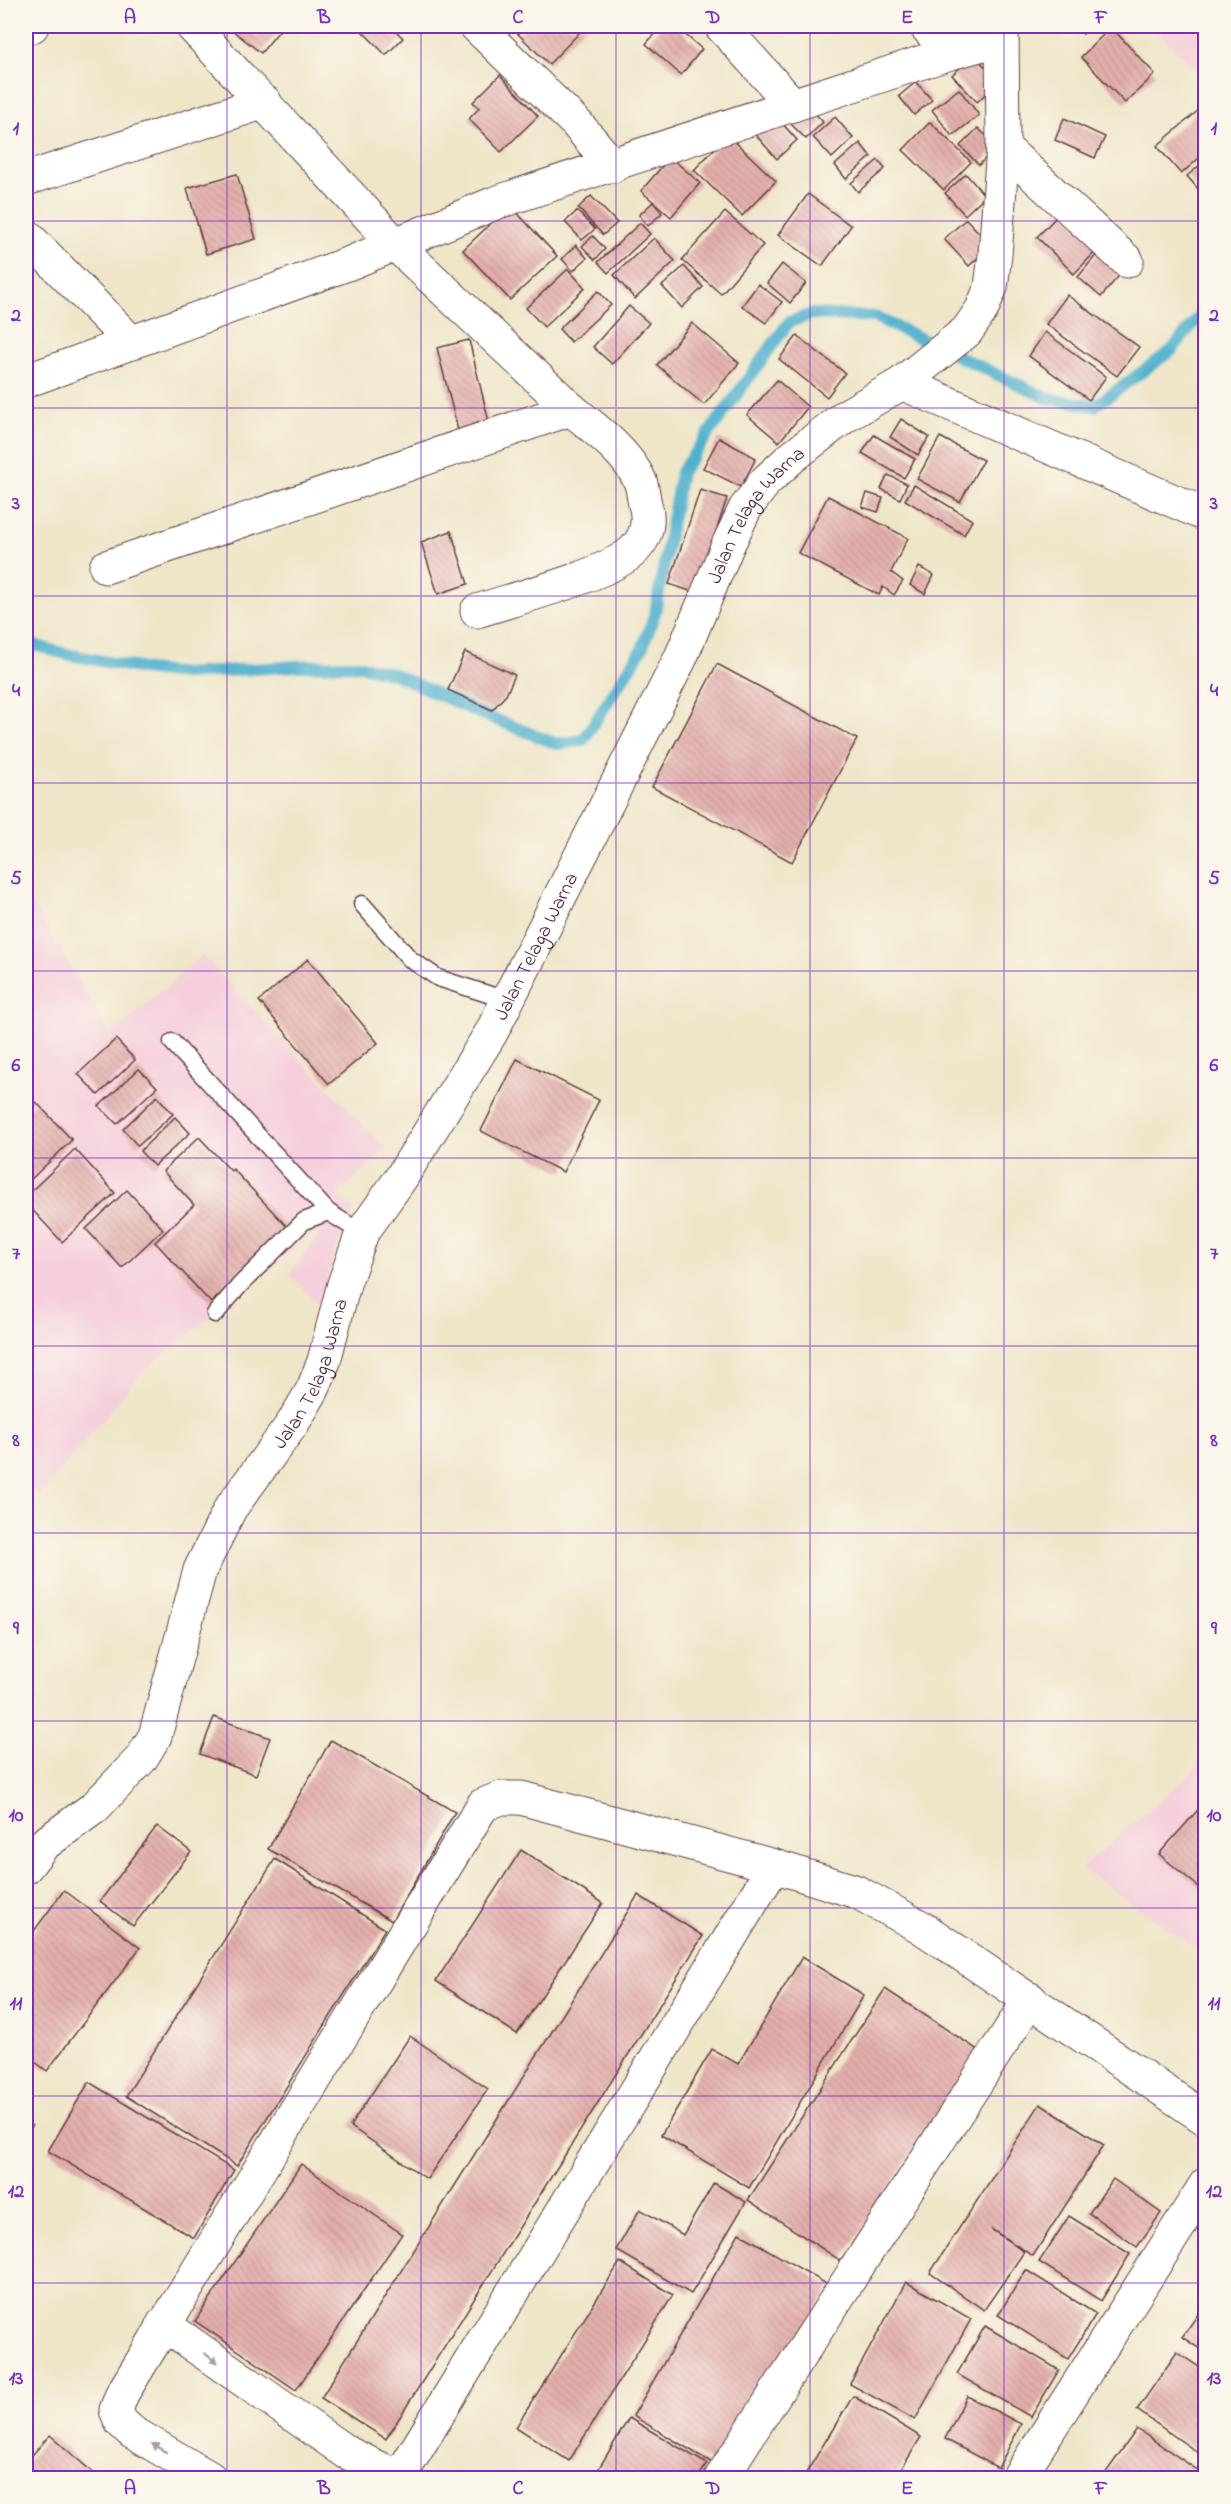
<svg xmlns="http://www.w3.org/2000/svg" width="1231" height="2504" viewBox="0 0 1231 2504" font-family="'Indie Flower',sans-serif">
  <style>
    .built { fill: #f5cfdb }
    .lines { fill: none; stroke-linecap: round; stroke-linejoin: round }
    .stream { stroke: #4fb0ce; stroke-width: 12 }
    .building { fill: url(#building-back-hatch) }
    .lane-casing { stroke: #633d43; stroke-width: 19 }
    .street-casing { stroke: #633d43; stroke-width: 35 }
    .lane { stroke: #fff; stroke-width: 16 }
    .street { stroke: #fff; stroke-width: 33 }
    .oneway { fill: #ae9aa0 }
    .grid { fill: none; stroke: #7b2cbf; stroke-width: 1.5; stroke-opacity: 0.55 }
    .labels { text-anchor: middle; stroke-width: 4.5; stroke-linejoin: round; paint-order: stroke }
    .street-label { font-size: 20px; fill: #4a1f2b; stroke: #fbf7ec }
    .neatline { fill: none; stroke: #7b2cbf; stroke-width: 2 }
    .grid-label { font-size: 20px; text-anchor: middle; font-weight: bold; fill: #7b2cbf }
  </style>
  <defs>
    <pattern id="building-back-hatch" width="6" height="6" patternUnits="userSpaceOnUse" patternTransform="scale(1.5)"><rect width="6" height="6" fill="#e3afac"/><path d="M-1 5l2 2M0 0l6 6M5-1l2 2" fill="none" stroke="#c49694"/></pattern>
  </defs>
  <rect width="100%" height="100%" fill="#fbf7ec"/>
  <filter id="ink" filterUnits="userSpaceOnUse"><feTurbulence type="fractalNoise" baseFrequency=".0167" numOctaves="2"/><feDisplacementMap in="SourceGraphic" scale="12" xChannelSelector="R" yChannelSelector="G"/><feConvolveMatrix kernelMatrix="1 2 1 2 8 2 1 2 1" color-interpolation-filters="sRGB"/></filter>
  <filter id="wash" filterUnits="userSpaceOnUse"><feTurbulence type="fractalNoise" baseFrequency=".008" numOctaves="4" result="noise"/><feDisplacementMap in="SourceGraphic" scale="24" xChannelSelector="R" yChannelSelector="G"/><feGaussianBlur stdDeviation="1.35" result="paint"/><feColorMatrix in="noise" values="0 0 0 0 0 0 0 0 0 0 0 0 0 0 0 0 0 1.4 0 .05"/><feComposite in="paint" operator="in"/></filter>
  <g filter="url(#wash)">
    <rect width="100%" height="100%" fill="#efe6c9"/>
    <g class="built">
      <path d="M1151,26H1205V79Z"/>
      <path d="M26,893L111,1035L202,955L386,1149L338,1194L354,1209L335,1250L320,1306L289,1274L319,1236L315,1230L278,1263L144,1370L39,1497L26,1481Z"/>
      <path d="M1205,1757V1955L1081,1868L1188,1776Z"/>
    </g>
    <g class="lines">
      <path class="stream" d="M26,643L66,654L148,670L184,674L295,666L358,665L394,674L479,713L557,744L583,740L642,649L655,613L681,472L789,322L812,314L875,317L1047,398L1095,406L1172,350L1206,308"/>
    </g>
    <g id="blocks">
      <g class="building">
        <path d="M227,26H283L261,53Z"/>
        <path d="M357,26H391L403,38L386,55Z"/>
        <path d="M525,26H586L549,64L518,34Z"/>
        <path d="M661,26H675L702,49L681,75L646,44Z"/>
        <path d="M1073,26H1091L1083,34Z"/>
        <path d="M1111,27L1155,74L1125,103L1081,57Z"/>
        <path d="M974,55L999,81L977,102L952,75Z"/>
        <path d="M500,75L538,116L501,152L469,119L479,108L473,102Z"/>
        <path d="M916,82L932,100L914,115L899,96Z"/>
        <path d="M959,89L979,115L952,136L932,110Z"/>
        <path d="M806,104L823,122L806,139L788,121Z"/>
        <path d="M1200,109L1206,115V152L1181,174L1157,146Z"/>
        <path d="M774,114L797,140L777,159L753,132Z"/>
        <path d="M835,117L853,138L832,158L813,137Z"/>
        <path d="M1064,118L1105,137L1095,158L1055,140Z"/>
        <path d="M930,122L971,162L944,190L903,150Z"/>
        <path d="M978,128L997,146L979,165L960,146Z"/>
        <path d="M728,135L776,181L742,216L694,170Z"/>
        <path d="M860,143L871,157L846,179L835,165Z"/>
        <path d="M670,157L700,183L671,217L641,191Z"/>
        <path d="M878,160L885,169L858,192L851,183Z"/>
        <path d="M1206,160V187L1200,191L1187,176Z"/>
        <path d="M237,174L256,239L206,254L187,188Z"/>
        <path d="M966,174L985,196L965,215L945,193Z"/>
        <path d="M808,194L851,226L822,266L778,235Z"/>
        <path d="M591,196L617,223L603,235L578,208Z"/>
        <path d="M653,202L662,213L648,226L639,215Z"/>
        <path d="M510,205L557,256L510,300L463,250Z"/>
        <path d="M1063,210L1100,247L1074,274L1037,237Z"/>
        <path d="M577,211L595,229L582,240L565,222Z"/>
        <path d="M725,212L763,245L721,294L682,260Z"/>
        <path d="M966,219L991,245L969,266L944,239Z"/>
        <path d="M640,223L650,234L608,273L598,262Z"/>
        <path d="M593,236L605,249L595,260L582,246Z"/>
        <path d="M654,238L675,261L635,299L614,275Z"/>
        <path d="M576,245L587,258L573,271L562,259Z"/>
        <path d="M1098,253L1122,272L1101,297L1078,277Z"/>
        <path d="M782,264L806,283L790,303L767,283Z"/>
        <path d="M684,266L703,287L682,308L662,286Z"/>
        <path d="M568,269L585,288L544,327L526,308Z"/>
        <path d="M758,284L782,302L766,323L742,306Z"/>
        <path d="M598,291L611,305L571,342L559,329Z"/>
        <path d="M1067,295L1139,347L1117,376L1046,324Z"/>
        <path d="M629,306L649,323L612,364L593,347Z"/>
        <path d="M692,323L739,363L704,405L657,365Z"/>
        <path d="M1045,332L1106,377L1089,400L1029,356Z"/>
        <path d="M797,336L845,373L827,397L779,359Z"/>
        <path d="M469,340L490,426L459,434L437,348Z"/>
        <path d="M777,380L808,407L779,442L747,415Z"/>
        <path d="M901,419L929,437L918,455L890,437Z"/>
        <path d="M874,435L915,459L904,478L862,453Z"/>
        <path d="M940,437L983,460L960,502L917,479Z"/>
        <path d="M719,438L756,458L741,487L703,468Z"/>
        <path d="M888,475L907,484L900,499L881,489Z"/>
        <path d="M914,485L972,520L964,535L905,500Z"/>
        <path d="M700,490L727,498L696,593L669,584Z"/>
        <path d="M867,493L883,498L878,512L862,507Z"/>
        <path d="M828,496L908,538L891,572L903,581L894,595L883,587L879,595L798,553Z"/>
        <path d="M451,531L468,584L438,594L421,542Z"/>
        <path d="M919,567L934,575L925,594L910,585Z"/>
        <path d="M465,652L515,675L506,695L492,710L448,690Z"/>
        <path d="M717,664L857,739L792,862L652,787Z"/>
        <path d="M308,959L378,1043L329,1084L259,1001Z"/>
        <path d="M116,1039L135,1060L98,1095L78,1074Z"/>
        <path d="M517,1059L599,1100L563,1172L481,1131Z"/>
        <path d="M139,1069L157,1087L117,1124L99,1106Z"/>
        <path d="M157,1096L173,1114L138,1146L123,1129Z"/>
        <path d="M36,1102L72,1140L26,1184V1111Z"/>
        <path d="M175,1117L190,1133L154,1166L140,1151Z"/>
        <path d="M199,1137L231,1171L233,1169L289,1229L211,1303L155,1242L194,1205L163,1171Z"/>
        <path d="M75,1149L115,1193L62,1242L26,1203V1196Z"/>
        <path d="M127,1190L163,1229L122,1268L86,1229Z"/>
        <path d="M214,1717L270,1738L256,1775L200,1754Z"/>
        <path d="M331,1740L455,1812L392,1921L268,1849Z"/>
        <path d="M1206,1801V1893L1159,1854Z"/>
        <path d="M157,1826L191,1852L133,1926L100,1901Z"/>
        <path d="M521,1850L603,1903L517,2034L436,1981Z"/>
        <path d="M275,1859L385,1929L237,2166L126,2096Z"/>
        <path d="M64,1890L140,1948L47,2071L26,2055V1942Z"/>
        <path d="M638,1895L703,1936L386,2439L321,2398Z"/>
        <path d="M802,1957L864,1995L749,2188L661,2135L712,2049L738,2064Z"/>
        <path d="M885,1989L978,2050L841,2261L748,2200Z"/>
        <path d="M410,2036L488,2089L427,2179L350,2126Z"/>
        <path d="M89,2082L234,2170L194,2238L48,2151Z"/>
        <path d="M1040,2104L1104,2145L1033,2256L991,2229L1024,2252L984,2310L930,2273Z"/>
        <path d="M26,2121L32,2126L26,2134Z"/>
        <path d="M301,2164L402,2234L296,2390L195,2321Z"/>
        <path d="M1113,2179L1161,2213L1137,2247L1089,2213Z"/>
        <path d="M714,2183L746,2202L691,2294L616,2250L640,2209L683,2235Z"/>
        <path d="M1069,2216L1130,2254L1101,2301L1039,2262Z"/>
        <path d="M739,2233L830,2286L724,2470L633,2416Z"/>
        <path d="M620,2262L673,2295L569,2461L516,2427Z"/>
        <path d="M1026,2270L1096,2314L1068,2359L998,2315Z"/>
        <path d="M906,2282L971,2319L915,2420L850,2384Z"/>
        <path d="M1206,2303V2353L1182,2337Z"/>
        <path d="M985,2326L1059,2370L1031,2417L957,2374Z"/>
        <path d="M1177,2352L1206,2372V2445L1200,2454L1137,2410Z"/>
        <path d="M853,2396L921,2437L896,2478H803Z"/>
        <path d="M967,2396L1021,2424L998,2468L945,2439Z"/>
        <path d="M629,2418L707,2464L698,2478H593Z"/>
        <path d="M1137,2429L1206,2476V2478H1102Z"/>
        <path d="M50,2435L99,2478H26V2462Z"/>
      </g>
    </g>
  </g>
  <g filter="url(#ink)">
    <use href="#blocks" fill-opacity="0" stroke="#633d43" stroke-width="1.5"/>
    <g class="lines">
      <defs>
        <g id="lane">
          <path d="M362,904L410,959L438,978L506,1000"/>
          <path d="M172,1042L328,1212"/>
          <path d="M215,1314L240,1285L304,1221L328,1212L362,1233"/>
        </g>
        <g id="street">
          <path d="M192,26L395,244L571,409C595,429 627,452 640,481C643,488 643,497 645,504C650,521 647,537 634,550C609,575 513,599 477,611"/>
          <path d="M476,26L577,124L613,166"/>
          <path d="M721,26L793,105"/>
          <path d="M926,26L950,53"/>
          <path d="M26,28L32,26"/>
          <path d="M1003,147L1127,261"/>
          <path d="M26,179L265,102"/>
          <path d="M26,235L132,343"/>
          <path d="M26,381L350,263L495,203L950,53L1001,39"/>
          <path d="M902,383L1206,515"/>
          <path d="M106,567L571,409"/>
          <path id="s1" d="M26,1867L43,1845L95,1807L141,1759L155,1736L200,1570L230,1509L293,1423L313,1389L324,1361L344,1284L362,1233L401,1178L491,1033L681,657L727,547L745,509L766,481L791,458L844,417L902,383L967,331L982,309L991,287L995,255L1003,147L1002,26"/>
          <path d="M163,2324L346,2452L400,2478"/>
          <path d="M210,2478L132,2432L121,2422L116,2410L122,2394L483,1805L501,1798H521L774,1866L857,1892L921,1927L1206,2119"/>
          <path d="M399,2478L774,1866"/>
          <path d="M721,2478L1030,1999"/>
          <path d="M1018,2478L1206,2184"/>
        </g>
      </defs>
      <use href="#lane" class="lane-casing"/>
      <use href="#street" class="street-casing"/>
      <use href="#lane" class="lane"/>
      <use href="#street" class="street"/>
    </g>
    <defs><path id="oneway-solid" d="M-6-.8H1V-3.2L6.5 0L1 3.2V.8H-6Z" transform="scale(1.5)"/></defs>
    <g class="oneway">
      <use href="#oneway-solid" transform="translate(211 2358) rotate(35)"/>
      <use href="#oneway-solid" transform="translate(159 2448) rotate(-149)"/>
    </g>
  </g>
  <path class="grid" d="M227,26V2478M421,26V2478M616,26V2478M810,26V2478M1004,26V2478M26,221H1206M26,408H1206M26,596H1206M26,783H1206M26,971H1206M26,1158H1206M26,1346H1206M26,1533H1206M26,1721H1206M26,1908H1206M26,2096H1206M26,2283H1206"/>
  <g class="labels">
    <g class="street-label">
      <text dy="7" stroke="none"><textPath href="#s1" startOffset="1557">Jalan Telaga Warna</textPath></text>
      <text dy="7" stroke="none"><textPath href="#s1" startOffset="1071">Jalan Telaga Warna</textPath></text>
      <text dy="7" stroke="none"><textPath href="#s1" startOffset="585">Jalan Telaga Warna</textPath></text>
    </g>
  </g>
  <rect width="1231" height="2504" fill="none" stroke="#fbf7ec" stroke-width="66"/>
  <rect x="33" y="33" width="1165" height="2438" class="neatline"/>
  <g class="grid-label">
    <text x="130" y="23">A</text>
    <text x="324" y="23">B</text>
    <text x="518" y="23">C</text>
    <text x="713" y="23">D</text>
    <text x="907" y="23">E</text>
    <text x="1101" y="23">F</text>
    <text x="16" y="134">1</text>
    <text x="1214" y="134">1</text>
    <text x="16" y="321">2</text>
    <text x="1214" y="321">2</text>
    <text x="16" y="509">3</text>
    <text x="1214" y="509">3</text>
    <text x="16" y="696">4</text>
    <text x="1214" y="696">4</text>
    <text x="16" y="884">5</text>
    <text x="1214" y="884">5</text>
    <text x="16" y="1071">6</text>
    <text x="1214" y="1071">6</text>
    <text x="16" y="1259">7</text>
    <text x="1214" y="1259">7</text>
    <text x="16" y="1446">8</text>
    <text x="1214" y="1446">8</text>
    <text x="16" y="1634">9</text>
    <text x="1214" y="1634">9</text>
    <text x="16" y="1821">10</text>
    <text x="1214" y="1821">10</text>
    <text x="16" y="2009">11</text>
    <text x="1214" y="2009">11</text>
    <text x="16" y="2197">12</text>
    <text x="1214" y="2197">12</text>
    <text x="16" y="2384">13</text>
    <text x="1214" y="2384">13</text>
    <text x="130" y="2494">A</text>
    <text x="324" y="2494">B</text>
    <text x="518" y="2494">C</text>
    <text x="713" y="2494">D</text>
    <text x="907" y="2494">E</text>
    <text x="1101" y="2494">F</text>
  </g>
</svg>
